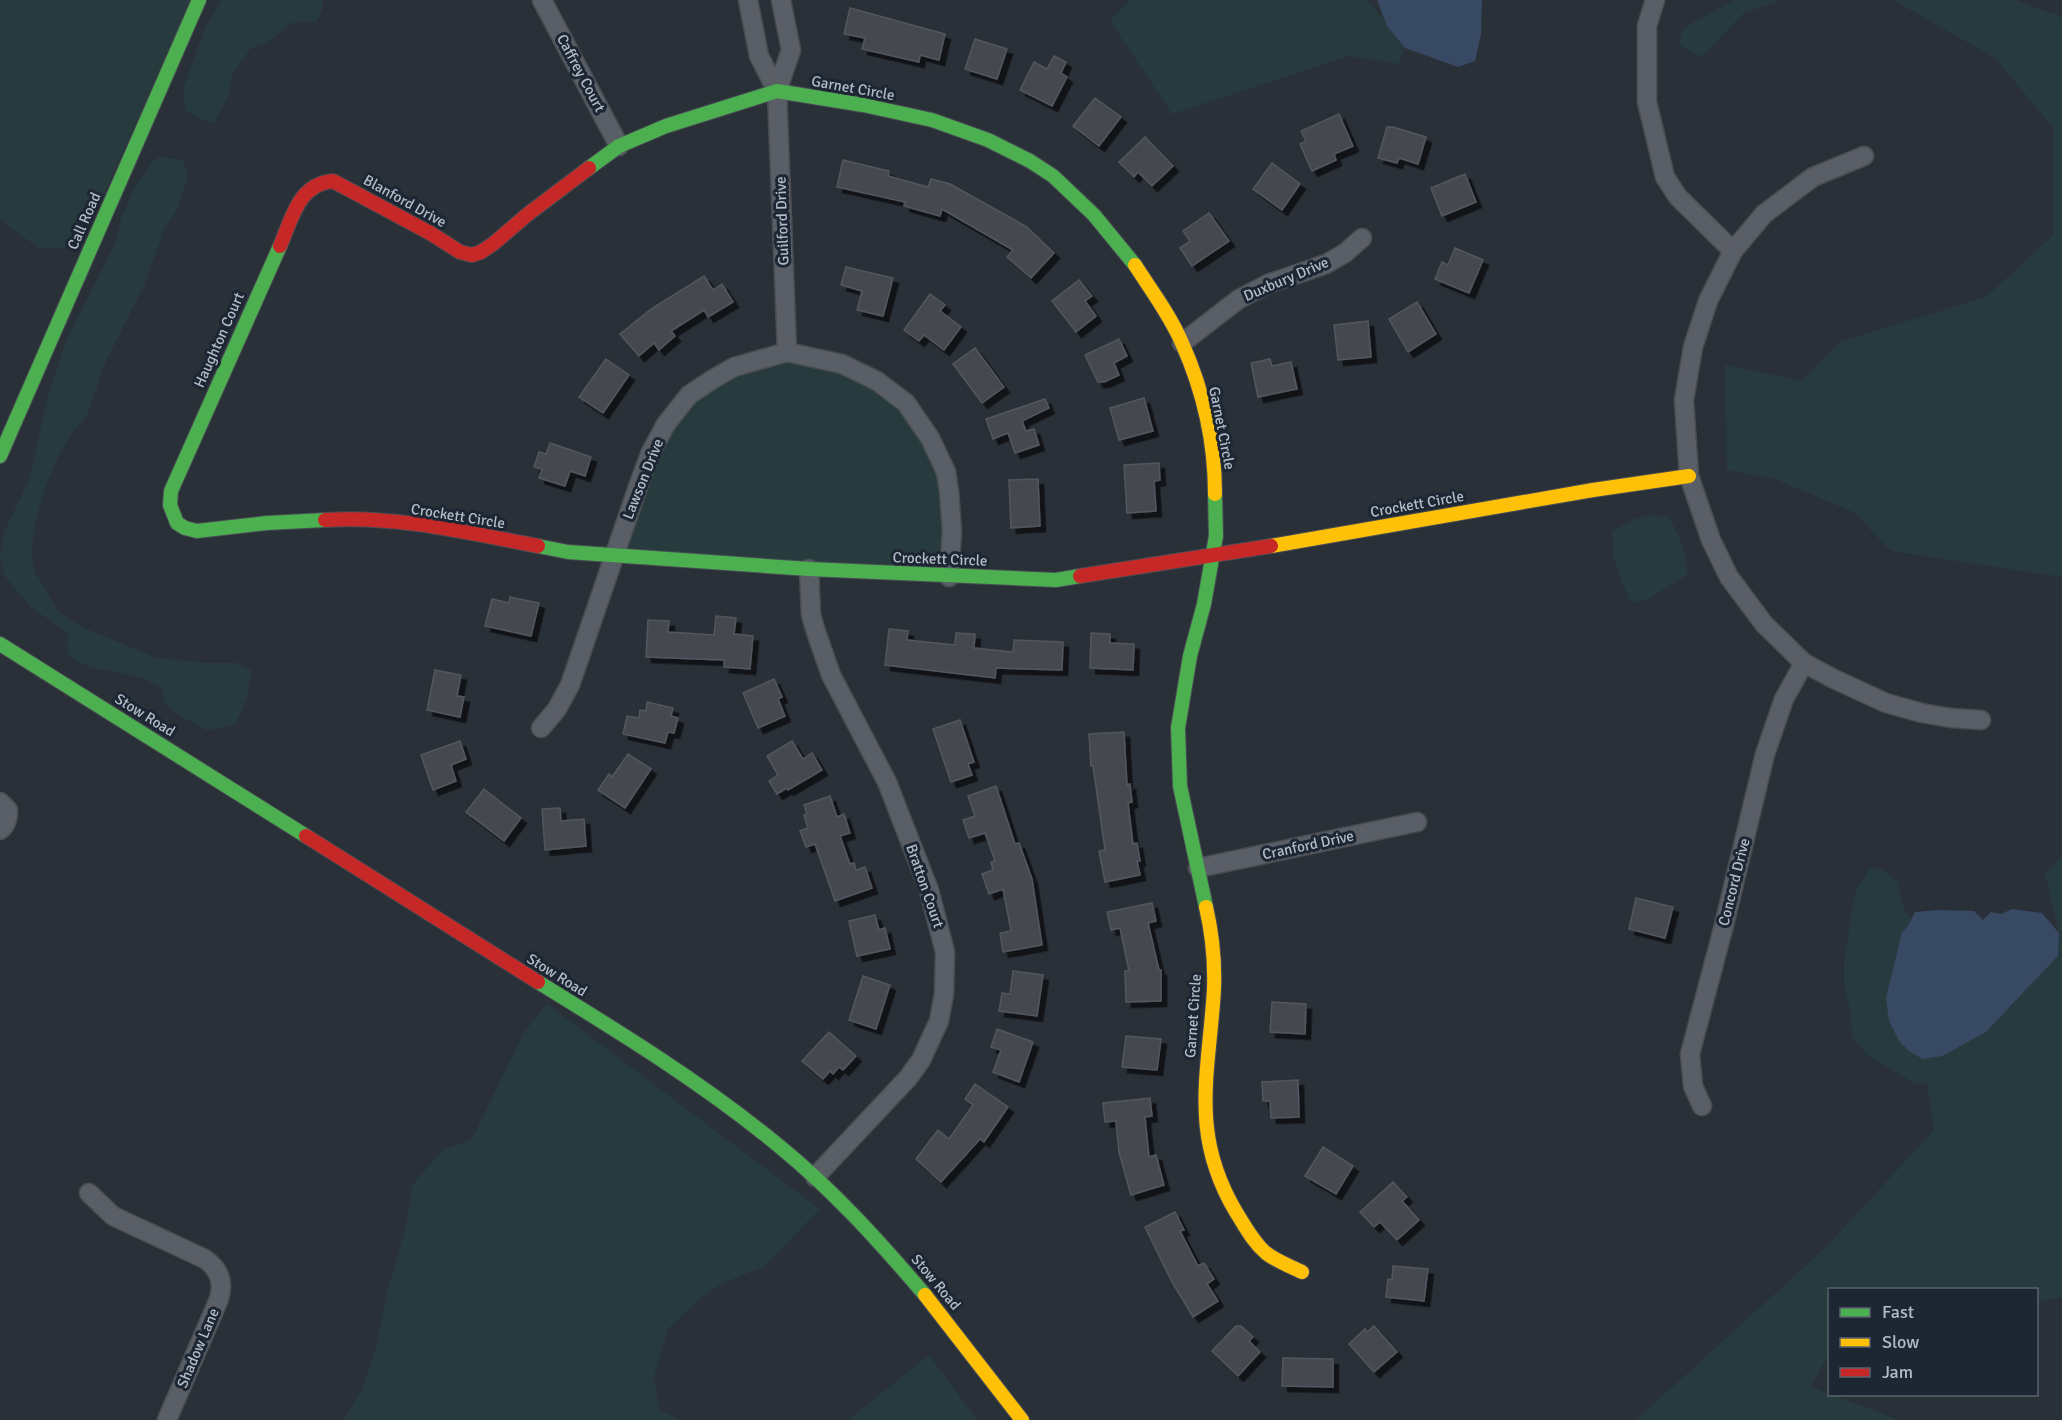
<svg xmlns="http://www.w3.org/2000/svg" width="2062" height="1420" viewBox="0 0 2062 1420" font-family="Signika,sans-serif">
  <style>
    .green { fill: #273a3e }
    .water { fill: #384963 }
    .building { fill: #444950; stroke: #52575f; stroke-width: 1.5; filter: url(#shadow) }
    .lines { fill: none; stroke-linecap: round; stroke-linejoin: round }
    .street-casing { stroke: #484c53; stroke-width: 21 }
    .fast-casing { stroke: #484c53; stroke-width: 16 }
    .slow-casing { stroke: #484c53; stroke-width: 16 }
    .jam-casing { stroke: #484c53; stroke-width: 16 }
    .street { stroke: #5a5e66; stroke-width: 18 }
    .fast { stroke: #4caf50; stroke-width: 14 }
    .slow { stroke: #ffc107; stroke-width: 14 }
    .jam { stroke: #c62828; stroke-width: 14 }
    .labels { text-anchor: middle; stroke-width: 6; stroke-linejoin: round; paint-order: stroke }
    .street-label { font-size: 15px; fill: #b4bcc9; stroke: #1d2633 }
  </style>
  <defs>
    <filter id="shadow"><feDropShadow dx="5.5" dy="5.5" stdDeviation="0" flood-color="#0009"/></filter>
  </defs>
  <rect width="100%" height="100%" fill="#2a3038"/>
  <g class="green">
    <path d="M0,0H191L80,248H39L0,220Z"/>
    <path d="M221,0H322V9L316,22L292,23L266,43L251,48L233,73L228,97L214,123L203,120L185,110L183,89L204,30Z"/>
    <path d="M1131,0H1368L1405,48L1399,64L1349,56L1172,114L1110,21Z"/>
    <path d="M1734,0H1782L1744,13L1701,57L1679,45L1683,28Z"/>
    <path d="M1893,0H2016L2062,17V577L1891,551L1853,512L1775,479L1727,470L1725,365L1802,381L1841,341L1986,297L2053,235L2054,129L1995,58Z"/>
    <path d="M159,157L183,160L188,178L175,213L164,230L144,286L105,363L89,411L83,421L74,430L57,459L46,486L38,511L33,537L32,558L35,572L58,611L82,627L157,658L205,663H237L251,670L247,698L235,725L207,730L180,716L164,703L162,688C152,683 142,677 131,675C109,669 84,671 67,653L68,633L31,607L4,575L0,556L4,532L29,480L49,392L66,341L116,242L121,218L135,187L151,163Z"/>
    <path d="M787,352L842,364L906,403L946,472L949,577L615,555L639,484L689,395Z"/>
    <path d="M1649,515L1668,517C1679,533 1688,555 1687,575L1648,599L1642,601L1630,602L1614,560L1612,531L1635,519Z"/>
    <path d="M2062,857V1297L2037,1302L2036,1290H1830L1829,1353L1811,1387L1899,1420H1636L1825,1248L1934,1130L1927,1083L1915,1084L1866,1054L1852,1037L1850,1010L1844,986V961L1853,904L1857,888L1871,867L1883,870L1898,882L1902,904L1911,920L1908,926L1986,1032L2058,956L2059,933L2045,874Z"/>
    <path d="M547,1004L820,1209L763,1267L723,1283L697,1301L668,1329L654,1377L659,1410L682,1420H343L361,1391L375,1352L387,1292L406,1227L412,1185L443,1150L472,1139L523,1034Z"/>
    <path d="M929,1355L977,1420H848Z"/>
  </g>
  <g class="water">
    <path d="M1377,0H1482L1481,34L1475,61L1458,67L1405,48L1387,26Z"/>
    <path d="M2012,909L2042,913L2059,933L2058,956L1986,1032L1942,1056L1923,1059L1910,1052L1899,1041L1889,1021L1886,998L1902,932L1908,926L1915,912L1937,910L1974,911L1983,920L1991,912L2001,914Z"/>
  </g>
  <g class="building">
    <path d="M850,8L945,34L939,60L920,55L919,62L862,49L865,38L844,34Z"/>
    <path d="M975,39L1007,49L997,79L965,69Z"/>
    <path d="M1054,56L1066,62L1061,73L1067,77L1052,106L1020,90L1034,62L1047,69Z"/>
    <path d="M1095,98L1121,117L1099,146L1073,126Z"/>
    <path d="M1339,114L1353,146L1334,154L1336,160L1312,171L1300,144L1306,141L1301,131Z"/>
    <path d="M1387,127H1393L1426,137L1418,164L1399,158L1397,163L1378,158Z"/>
    <path d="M1145,137L1173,166L1152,186L1138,172L1134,177L1119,162Z"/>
    <path d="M843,160L889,171L888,176L928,187L931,179L950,184L1027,227L1054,253L1031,278L1007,257L1013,250L942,209L940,216L904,206L905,202L837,187Z"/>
    <path d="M1272,163L1300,184L1282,210L1253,189Z"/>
    <path d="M1465,174L1476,202L1442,216L1431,188Z"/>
    <path d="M1209,213L1229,241L1192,266L1180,248L1190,241L1183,231Z"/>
    <path d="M1455,248L1483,260L1469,293L1435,279L1442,262L1448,265Z"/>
    <path d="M846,267L893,278L883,316L857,310L862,291L841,285Z"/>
    <path d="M704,276L713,290L722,284L733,302L708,317L704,310L671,331L675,336L659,350L654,343L639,356L620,334L651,309Z"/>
    <path d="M1079,280L1092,296L1085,301L1096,316L1076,332L1052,301Z"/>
    <path d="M930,294L945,305L940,311L961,327L944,350L924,335L919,341L904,330Z"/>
    <path d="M1417,302L1436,334L1408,352L1389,319Z"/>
    <path d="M1368,321L1371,357L1338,360L1334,325Z"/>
    <path d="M1119,339L1127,356L1114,363L1119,375L1104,382H1098L1085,355Z"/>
    <path d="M975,348L1004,387L982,403L953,364Z"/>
    <path d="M606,359L629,375L603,413L579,397Z"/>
    <path d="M1270,359L1272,366L1291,362L1297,389L1258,397L1251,363Z"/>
    <path d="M1144,398L1153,431L1119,440L1110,408Z"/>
    <path d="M1045,399L1049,408L1022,421L1026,431L1034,429L1039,445L1015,453L1008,433L993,439L986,419Z"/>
    <path d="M550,443L591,457L585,476L570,471L565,486L539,478L542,469L534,467L539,452L546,454Z"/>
    <path d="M1159,463L1160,480L1154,481L1156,511L1127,513L1124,465Z"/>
    <path d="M1038,479L1040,526L1011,528L1009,480Z"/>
    <path d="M510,597L539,603L531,636L485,626L492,599L509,603Z"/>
    <path d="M716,616L736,618L734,634L753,636L750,669L724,667V660L646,657L648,620L669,621L668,632L714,635Z"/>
    <path d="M889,629L908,631L907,640L955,645L956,633L975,634L974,648L1013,652L1014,640L1063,642L1062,670L996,668L995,678L885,665Z"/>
    <path d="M1091,633L1110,634V643L1134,644L1133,670L1090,668Z"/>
    <path d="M435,670L461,675L457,696L464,697L460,717L427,710Z"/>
    <path d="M774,679L782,697L778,699L785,716L758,728L743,693Z"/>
    <path d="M647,702L673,708L671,716L678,718L674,733L668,732L665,743L623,734L627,716L639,718L640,710L646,711Z"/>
    <path d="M960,720L974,762L968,764L972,775L951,782L933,729Z"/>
    <path d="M1124,732L1127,785L1130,784L1132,802L1128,803L1133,844L1137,843L1140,861H1137L1140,875L1105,882L1099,851L1105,850L1093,766H1091L1089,734Z"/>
    <path d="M460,741L466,759L451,765L456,781L433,790L421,755Z"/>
    <path d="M792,741L803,759L812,753L822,770L788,790L787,788L777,794L769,781L778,775L767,756Z"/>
    <path d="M628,754L651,769L625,808L598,790L609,774L612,777Z"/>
    <path d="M996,786L1015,844L1019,843L1032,879L1042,945L1003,952L1000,933L1011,931L1003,889L989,894L982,874L993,870L991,862L995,861L985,833L969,838L963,820L975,816L968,796Z"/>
    <path d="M484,789L521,818L504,841L466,812Z"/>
    <path d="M830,796L837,817L844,814L850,833L840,836L850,864L854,863L856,870L865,867L872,888L835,901L815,844L806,847L800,831L808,828L804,815L807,814L804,805Z"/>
    <path d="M560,808L561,821L584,819L586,846L545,850L542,809Z"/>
    <path d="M1636,898L1673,907L1665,938L1629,929Z"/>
    <path d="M1152,903L1156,921L1148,923L1159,970H1161V1001L1126,1002L1125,971H1129L1120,928L1111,930L1107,912Z"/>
    <path d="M875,915L879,930L885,928L890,949L857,956L849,921Z"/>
    <path d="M1013,971L1043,975L1037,1016L999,1011L1002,993L1010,994Z"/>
    <path d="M863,976L890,985L876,1029L849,1020Z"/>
    <path d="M1272,1002L1306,1004L1305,1034L1270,1032Z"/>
    <path d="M997,1029L1033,1042L1019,1082L993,1072L1001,1050L991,1047Z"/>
    <path d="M829,1032L856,1056L843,1070L839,1067L833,1074L830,1071L823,1079L802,1061Z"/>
    <path d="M1126,1036L1161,1039L1157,1070L1122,1067Z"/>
    <path d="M1298,1080L1299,1117L1271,1118L1270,1101H1263L1262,1082Z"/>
    <path d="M975,1084L1008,1107L984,1142L980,1139L941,1182L916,1159L938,1130L949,1139L973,1105L965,1099Z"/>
    <path d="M1150,1098L1152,1116L1145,1117L1149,1157L1156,1155L1164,1185L1131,1195L1119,1152L1116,1121L1105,1122L1103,1103Z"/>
    <path d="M1323,1147L1353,1166L1336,1194L1305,1176Z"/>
    <path d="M1393,1182L1407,1197L1402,1201L1419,1220L1397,1240L1380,1222L1374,1227L1360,1212Z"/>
    <path d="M1175,1212L1184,1230L1180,1231L1198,1266L1204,1263L1214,1279L1207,1284L1218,1301L1193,1317L1172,1282L1145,1227Z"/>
    <path d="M1393,1266L1428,1269L1424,1301L1386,1297L1388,1279L1392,1280Z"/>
    <path d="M1236,1326H1241L1253,1337L1249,1341L1260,1352L1238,1376L1212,1351Z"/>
    <path d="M1374,1326L1397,1352L1374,1372L1349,1344L1365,1329L1367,1332Z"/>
    <path d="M1283,1358L1333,1359V1387L1282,1386Z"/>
  </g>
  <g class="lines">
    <defs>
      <g id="street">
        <path d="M542,0L619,146"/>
        <path d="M748,0L759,56L777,91"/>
        <path d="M781,0L791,50L777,91L787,352"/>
        <path d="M1655,0L1647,26V102L1665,177L1678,197L1733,251"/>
        <path d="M1864,156L1813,177L1764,214L1733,251L1708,301L1693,347L1684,400L1689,476L1711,540L1729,577L1764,624L1804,663L1834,679L1886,703L1922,713L1951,718L1981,720"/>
        <path d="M1182,343L1239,299L1268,284L1326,264L1345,253L1362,238"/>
        <path d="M809,569L811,615L816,632L831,675L887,782L929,890L945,952L944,994L939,1021L921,1060L908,1078L815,1177"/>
        <path d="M541,728L557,709L570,685L639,484L650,454L666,424L689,395L713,379L734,367L787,352L842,364L877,381L906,403L930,438L946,472L949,491L952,531L949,577"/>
        <path d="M0,802L8,810C8,818 7,825 0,830"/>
        <path d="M1198,868L1417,822"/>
        <path d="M1702,1106L1693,1086L1690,1054L1723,929L1765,754L1784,699L1804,663"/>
        <path d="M89,1193L113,1216L205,1259C219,1269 224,1282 219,1299L167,1420"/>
      </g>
      <g id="fast">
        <path d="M589,168L619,146L666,126L777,91L863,105L932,120L988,140L1030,161L1053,176L1094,215L1135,265"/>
        <path d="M280,246L171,491L170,505L177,523L185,528L197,531L267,523L325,520"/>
        <path d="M0,456L199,0"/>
        <path d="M538,546L568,552L809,569L1056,580L1080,576"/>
        <path d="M0,644L306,836"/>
        <path d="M1206,907L1180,786L1178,728L1190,656L1204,604L1216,536L1215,494"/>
        <path d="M538,982C621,1033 704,1084 779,1146C833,1190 880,1242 925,1295"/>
      </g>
      <g id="slow">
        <path d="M1135,265C1151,290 1170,315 1182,343C1203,390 1215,443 1215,494"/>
        <path d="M1271,546L1593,490L1689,476"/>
        <path d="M1206,907C1212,933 1215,962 1214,989C1209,1074 1189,1133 1236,1212C1245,1226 1253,1242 1266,1253C1276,1261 1290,1266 1302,1272"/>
        <path d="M925,1295L1022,1420"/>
      </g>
      <g id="jam">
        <path d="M280,246C292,219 298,184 333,181L430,233L460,252L472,255L481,252L493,244L528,214L589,168"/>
        <path d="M325,520C396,515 469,533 538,546"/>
        <path d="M1080,576L1271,546"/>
        <path d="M306,836L538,982"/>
      </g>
    </defs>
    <use href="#street" class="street-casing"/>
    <use href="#fast" class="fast-casing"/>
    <use href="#slow" class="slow-casing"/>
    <use href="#jam" class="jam-casing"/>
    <use href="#street" class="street"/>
    <use href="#fast" class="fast"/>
    <use href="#slow" class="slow"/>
    <use href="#jam" class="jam"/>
  </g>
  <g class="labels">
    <g class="street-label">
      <text transform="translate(581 73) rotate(62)" y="5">Caffrey Court</text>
      <text transform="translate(853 88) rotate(10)" y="5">Garnet Circle</text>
      <text transform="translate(405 201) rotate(29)" y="5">Blanford Drive</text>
      <text transform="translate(84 221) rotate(-66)" y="5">Call Road</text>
      <text transform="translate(782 221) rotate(-92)" y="5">Guilford Drive</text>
      <text transform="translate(1286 279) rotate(-23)" y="5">Duxbury Drive</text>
      <text transform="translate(219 340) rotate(-66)" y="5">Haughton Court</text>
      <text transform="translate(1222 428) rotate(79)" y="5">Garnet Circle</text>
      <text transform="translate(643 479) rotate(-68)" y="5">Lawson Drive</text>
      <text transform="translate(1417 504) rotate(-10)" y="5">Crockett Circle</text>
      <text transform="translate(458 516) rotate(9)" y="5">Crockett Circle</text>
      <text transform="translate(940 559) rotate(2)" y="5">Crockett Circle</text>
      <text transform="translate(145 715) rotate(32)" y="5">Stow Road</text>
      <text transform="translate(1308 845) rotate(-12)" y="5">Cranford Drive</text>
      <text transform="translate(1734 882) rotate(-76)" y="5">Concord Drive</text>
      <text transform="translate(925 886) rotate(71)" y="5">Bratton Court</text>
      <text transform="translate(557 975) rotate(32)" y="5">Stow Road</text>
      <text transform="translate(1193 1016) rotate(-86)" y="5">Garnet Circle</text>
      <text transform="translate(936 1282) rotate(50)" y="5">Stow Road</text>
      <text transform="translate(198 1348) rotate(-67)" y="5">Shadow Lane</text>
    </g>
  </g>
  <rect x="1828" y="1288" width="210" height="108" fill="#1d2633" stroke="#59626f" stroke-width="1.5"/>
  <rect x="1840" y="1308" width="30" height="9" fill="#4caf50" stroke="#59626f" stroke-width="1.5"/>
  <text x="1882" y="1318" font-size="18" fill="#b4bcc9">Fast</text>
  <rect x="1840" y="1338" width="30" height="9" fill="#ffc107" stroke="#59626f" stroke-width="1.5"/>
  <text x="1882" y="1348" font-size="18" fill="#b4bcc9">Slow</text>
  <rect x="1840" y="1368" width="30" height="9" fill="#c62828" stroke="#59626f" stroke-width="1.5"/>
  <text x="1882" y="1378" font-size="18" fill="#b4bcc9">Jam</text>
</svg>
